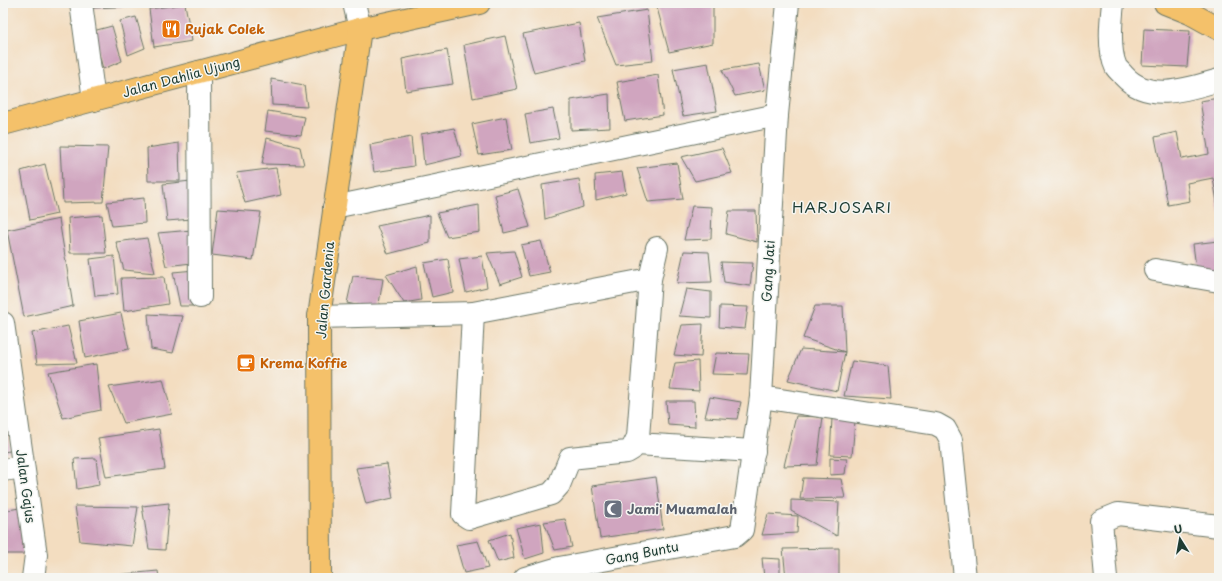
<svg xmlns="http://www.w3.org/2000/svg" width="1222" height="581" viewBox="0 0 1222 581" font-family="'Playpen Sans',sans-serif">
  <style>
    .building { fill: #d0a5bf }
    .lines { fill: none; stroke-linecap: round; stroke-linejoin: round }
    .minor-casing { stroke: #697565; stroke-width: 24 }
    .major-casing { stroke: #697565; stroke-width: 24 }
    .minor { stroke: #fff; stroke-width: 22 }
    .major { stroke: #f4c16a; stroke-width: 22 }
    .labels { text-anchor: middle; stroke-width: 3; stroke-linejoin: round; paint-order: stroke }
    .food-label { font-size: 13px; font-weight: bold; fill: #c56008; stroke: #f6f6f2; text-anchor: start }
    .street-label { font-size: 13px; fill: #1f3d34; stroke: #f6f6f2 }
    .worship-label { font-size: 13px; font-weight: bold; fill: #5b616d; stroke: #f6f6f2; text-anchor: start }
    .quarter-label { font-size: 15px; letter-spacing: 1px; fill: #1f3d34; stroke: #f6f6f2 }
  </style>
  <rect width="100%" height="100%" fill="#f6f6f2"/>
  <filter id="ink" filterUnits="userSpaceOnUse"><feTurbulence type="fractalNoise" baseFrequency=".025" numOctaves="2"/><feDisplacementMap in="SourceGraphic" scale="8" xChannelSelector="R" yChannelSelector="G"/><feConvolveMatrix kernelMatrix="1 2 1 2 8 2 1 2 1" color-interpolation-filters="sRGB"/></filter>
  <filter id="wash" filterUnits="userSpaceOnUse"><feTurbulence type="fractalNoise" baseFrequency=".012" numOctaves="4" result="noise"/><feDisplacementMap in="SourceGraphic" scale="16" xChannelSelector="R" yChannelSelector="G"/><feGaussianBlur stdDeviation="0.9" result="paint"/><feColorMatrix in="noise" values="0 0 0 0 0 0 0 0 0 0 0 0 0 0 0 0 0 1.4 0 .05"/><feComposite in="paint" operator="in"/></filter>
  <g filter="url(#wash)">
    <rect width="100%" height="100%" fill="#f3ddc0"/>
    <g id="blocks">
      <g class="building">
        <path d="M93,3H136V6L93,8Z"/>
        <path d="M660,3H713V43L669,52L656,4Z"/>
        <path d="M185,4L192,41L154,47L149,9Z"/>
        <path d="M647,10L653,61L616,65L597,18Z"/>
        <path d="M136,17L145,48L128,55L120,21Z"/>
        <path d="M579,23L585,61L534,73L523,34Z"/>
        <path d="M112,26L122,61L103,69L93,31Z"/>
        <path d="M1144,29L1190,31L1187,67L1142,65Z"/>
        <path d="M505,36L517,89L473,98L464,45Z"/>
        <path d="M447,50L453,84L406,91L402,59Z"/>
        <path d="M708,63L717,111L683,116L673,69Z"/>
        <path d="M759,64L765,90L735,96L722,70Z"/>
        <path d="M658,75L663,115L625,121L617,82Z"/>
        <path d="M271,79L304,85L307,107L272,105Z"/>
        <path d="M609,94L610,128L571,130V100Z"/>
        <path d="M1219,98V214L1213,178L1187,183L1190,201L1168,205L1155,137L1177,132L1182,159L1209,154L1200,101Z"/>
        <path d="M553,109L559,138L530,143L525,114Z"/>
        <path d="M268,111L305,117L301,135L265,131Z"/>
        <path d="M506,117L512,150L479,155L472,124Z"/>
        <path d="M454,128L462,156L424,165L421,134Z"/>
        <path d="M411,137L414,166L374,172L370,145Z"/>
        <path d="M267,138L300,147L304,165L262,164Z"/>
        <path d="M179,143L180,181H148L147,148Z"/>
        <path d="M60,146L108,147L103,202L63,203Z"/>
        <path d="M722,148L732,173L695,181L681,157Z"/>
        <path d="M677,163L683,199L648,202L637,168Z"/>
        <path d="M45,164L57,214L30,220L21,171Z"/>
        <path d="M276,168L281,195L245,203L236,173Z"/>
        <path d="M622,172L626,193L596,200L595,175Z"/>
        <path d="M579,179L583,207L545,219L542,185Z"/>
        <path d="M191,181L192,219L167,221L163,184Z"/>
        <path d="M518,189L530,227L504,233L495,195Z"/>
        <path d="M144,198L145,223L112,226L107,202Z"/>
        <path d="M479,205L480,232L447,237L437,213Z"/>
        <path d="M692,206L712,207L711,239L684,240Z"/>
        <path d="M218,209L261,212L253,260L212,255Z"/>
        <path d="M729,211H756L757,242L726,234Z"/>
        <path d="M102,215L106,253H70L68,218Z"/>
        <path d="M430,215V243L388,254L377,226Z"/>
        <path d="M59,219L73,306L24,317L7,230Z"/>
        <path d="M192,230L200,262L166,266L158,233Z"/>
        <path d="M147,238L155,273L124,270L116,242Z"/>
        <path d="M541,241L550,272L529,276L521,245Z"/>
        <path d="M1218,241L1219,272L1197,275L1193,244Z"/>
        <path d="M514,251L522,277L500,284L487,253Z"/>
        <path d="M684,251L709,252L712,282L677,283Z"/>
        <path d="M114,256L118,294L95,296L90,259Z"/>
        <path d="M482,256L487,287L466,292L459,259Z"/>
        <path d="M448,259L453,292L432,297L424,263Z"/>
        <path d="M721,262L753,263L750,286L724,282Z"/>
        <path d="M417,266L421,300L404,303L386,275Z"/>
        <path d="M195,270L199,306H180L173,272Z"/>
        <path d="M353,276L383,279L378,310L347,303Z"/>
        <path d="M164,277L168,304L124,311L121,278Z"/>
        <path d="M686,289L711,292V318L679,316Z"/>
        <path d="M720,306L748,307L745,329L719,327Z"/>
        <path d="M815,306H843L845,352L837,391L788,380L801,349L845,352L803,338Z"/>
        <path d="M121,313L129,349L85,358L79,321Z"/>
        <path d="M148,314L183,316L173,353L151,349Z"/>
        <path d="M703,324L701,357L674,355L682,325Z"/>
        <path d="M68,326L77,363L37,364L32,333Z"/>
        <path d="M716,353L749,354L747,375L712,374Z"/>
        <path d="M698,361L699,391L670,389L675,363Z"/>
        <path d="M852,361L888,366L891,399L844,396Z"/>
        <path d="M96,364L101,410L63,418L48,372Z"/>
        <path d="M163,379L172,414L124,423L109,387Z"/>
        <path d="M710,397L741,402L737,419L705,417Z"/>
        <path d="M666,401H694L695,427L668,425Z"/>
        <path d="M796,416L823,417L817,465L784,466Z"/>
        <path d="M832,418L855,421L852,456L830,455Z"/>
        <path d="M7,420L10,451L3,452V421Z"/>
        <path d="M159,429L165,469L106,477L98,438Z"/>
        <path d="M96,458L99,485L77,489L74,459Z"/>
        <path d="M830,458L847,459L845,474L830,475Z"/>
        <path d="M387,464L393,498L366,504L356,468Z"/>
        <path d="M656,477L663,529L600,538L592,486Z"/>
        <path d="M803,478L841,479L845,498L800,499Z"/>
        <path d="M791,500L839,502L837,536L791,511Z"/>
        <path d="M169,503L165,550L149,549L142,506Z"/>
        <path d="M75,506L138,507L132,546L80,541Z"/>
        <path d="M19,508L24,554H3V511Z"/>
        <path d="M768,514L798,516L797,533L762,535Z"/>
        <path d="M565,519L572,547L555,550L544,522Z"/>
        <path d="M541,523L544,553L525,559L516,528Z"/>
        <path d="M510,533L514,558L498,562L489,540Z"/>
        <path d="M478,541L488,568L464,573L456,545Z"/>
        <path d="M839,548V578H786L783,549Z"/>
        <path d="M762,558L780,559V578H764Z"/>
        <path d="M158,571L159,578H94V577Z"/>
      </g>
    </g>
  </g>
  <g filter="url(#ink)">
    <use href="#blocks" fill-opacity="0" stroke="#697565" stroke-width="1"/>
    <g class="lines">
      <defs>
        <g id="minor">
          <path d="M81,3L94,100"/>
          <path d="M354,3L360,29"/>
          <path d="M1113,3C1111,21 1108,50 1116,67C1118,70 1122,73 1124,76C1149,103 1188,89 1219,80"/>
          <path d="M199,72L200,297"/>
          <path d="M334,207L777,115"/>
          <path d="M1155,270L1219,281"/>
          <path d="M473,313L463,514L469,518L551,494L559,485L570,458L627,452L632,449L638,437L650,279L657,248"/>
          <path d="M319,317L473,313L650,279"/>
          <path d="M3,323L36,555L33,578"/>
          <path d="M761,397L936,424L945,429L951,440L965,578"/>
          <path d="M636,444L754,451"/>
          <path d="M3,470L23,467"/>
          <path d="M525,578L559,568L735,536L742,530L761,397L777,115L788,3"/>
          <path d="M1106,578L1101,521L1118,514L1219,526"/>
        </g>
        <g id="major">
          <path d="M1165,3L1190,13L1219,29"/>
          <path d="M3,124L360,29L479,3"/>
          <path d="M320,578L319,317L360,29"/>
        </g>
      </defs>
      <use href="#minor" class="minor-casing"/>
      <use href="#major" class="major-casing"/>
      <use href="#minor" class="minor"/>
      <use href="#major" class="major"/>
    </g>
  </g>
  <defs>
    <symbol id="restaurant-square" viewBox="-11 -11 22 22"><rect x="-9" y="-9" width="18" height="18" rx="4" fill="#e8710a" stroke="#f6f6f2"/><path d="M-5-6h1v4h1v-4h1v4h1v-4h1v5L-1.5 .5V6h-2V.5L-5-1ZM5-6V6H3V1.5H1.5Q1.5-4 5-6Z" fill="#fff"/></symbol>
    <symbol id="cafe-square" viewBox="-11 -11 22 22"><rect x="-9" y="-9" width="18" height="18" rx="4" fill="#e8710a" stroke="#f6f6f2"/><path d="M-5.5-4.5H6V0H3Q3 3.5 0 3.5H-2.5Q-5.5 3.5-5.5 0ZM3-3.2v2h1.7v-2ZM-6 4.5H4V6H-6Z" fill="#fff"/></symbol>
    <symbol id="mosque-square" viewBox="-11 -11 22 22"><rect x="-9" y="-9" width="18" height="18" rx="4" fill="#6b7280" stroke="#f6f6f2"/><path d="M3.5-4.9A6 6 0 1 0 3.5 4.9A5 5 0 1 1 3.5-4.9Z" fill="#fff"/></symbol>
  </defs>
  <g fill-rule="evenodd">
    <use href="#restaurant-square" x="160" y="18" width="22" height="22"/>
    <use href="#cafe-square" x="235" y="352" width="22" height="22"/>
    <use href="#mosque-square" x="602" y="498" width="22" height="22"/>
  </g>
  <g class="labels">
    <g class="food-label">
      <text x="185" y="34">Rujak Colek</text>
      <text x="260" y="368">Krema Koffie</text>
    </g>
    <g class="street-label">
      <text transform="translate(181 77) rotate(-15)" y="5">Jalan Dahlia Ujung</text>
      <text transform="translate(768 271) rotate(-87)" y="5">Gang Jati</text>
      <text transform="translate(325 290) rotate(-85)" y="5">Jalan Gardenia</text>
      <text transform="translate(26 486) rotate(82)" y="5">Jalan Gajus</text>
      <text transform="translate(642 553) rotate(-11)" y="5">Gang Buntu</text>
    </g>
    <g class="worship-label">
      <text x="627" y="514">Jami' Muamalah</text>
    </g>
    <g class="quarter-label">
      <text x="842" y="213">HARJOSARI</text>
    </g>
  </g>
  <rect width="1222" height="581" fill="none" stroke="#f6f6f2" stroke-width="16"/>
  <g transform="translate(1180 539) rotate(349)" stroke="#f6f6f2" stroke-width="3" paint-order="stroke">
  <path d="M0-3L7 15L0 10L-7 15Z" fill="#1f3d34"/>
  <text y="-6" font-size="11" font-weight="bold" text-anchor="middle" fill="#1f3d34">U</text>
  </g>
</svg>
